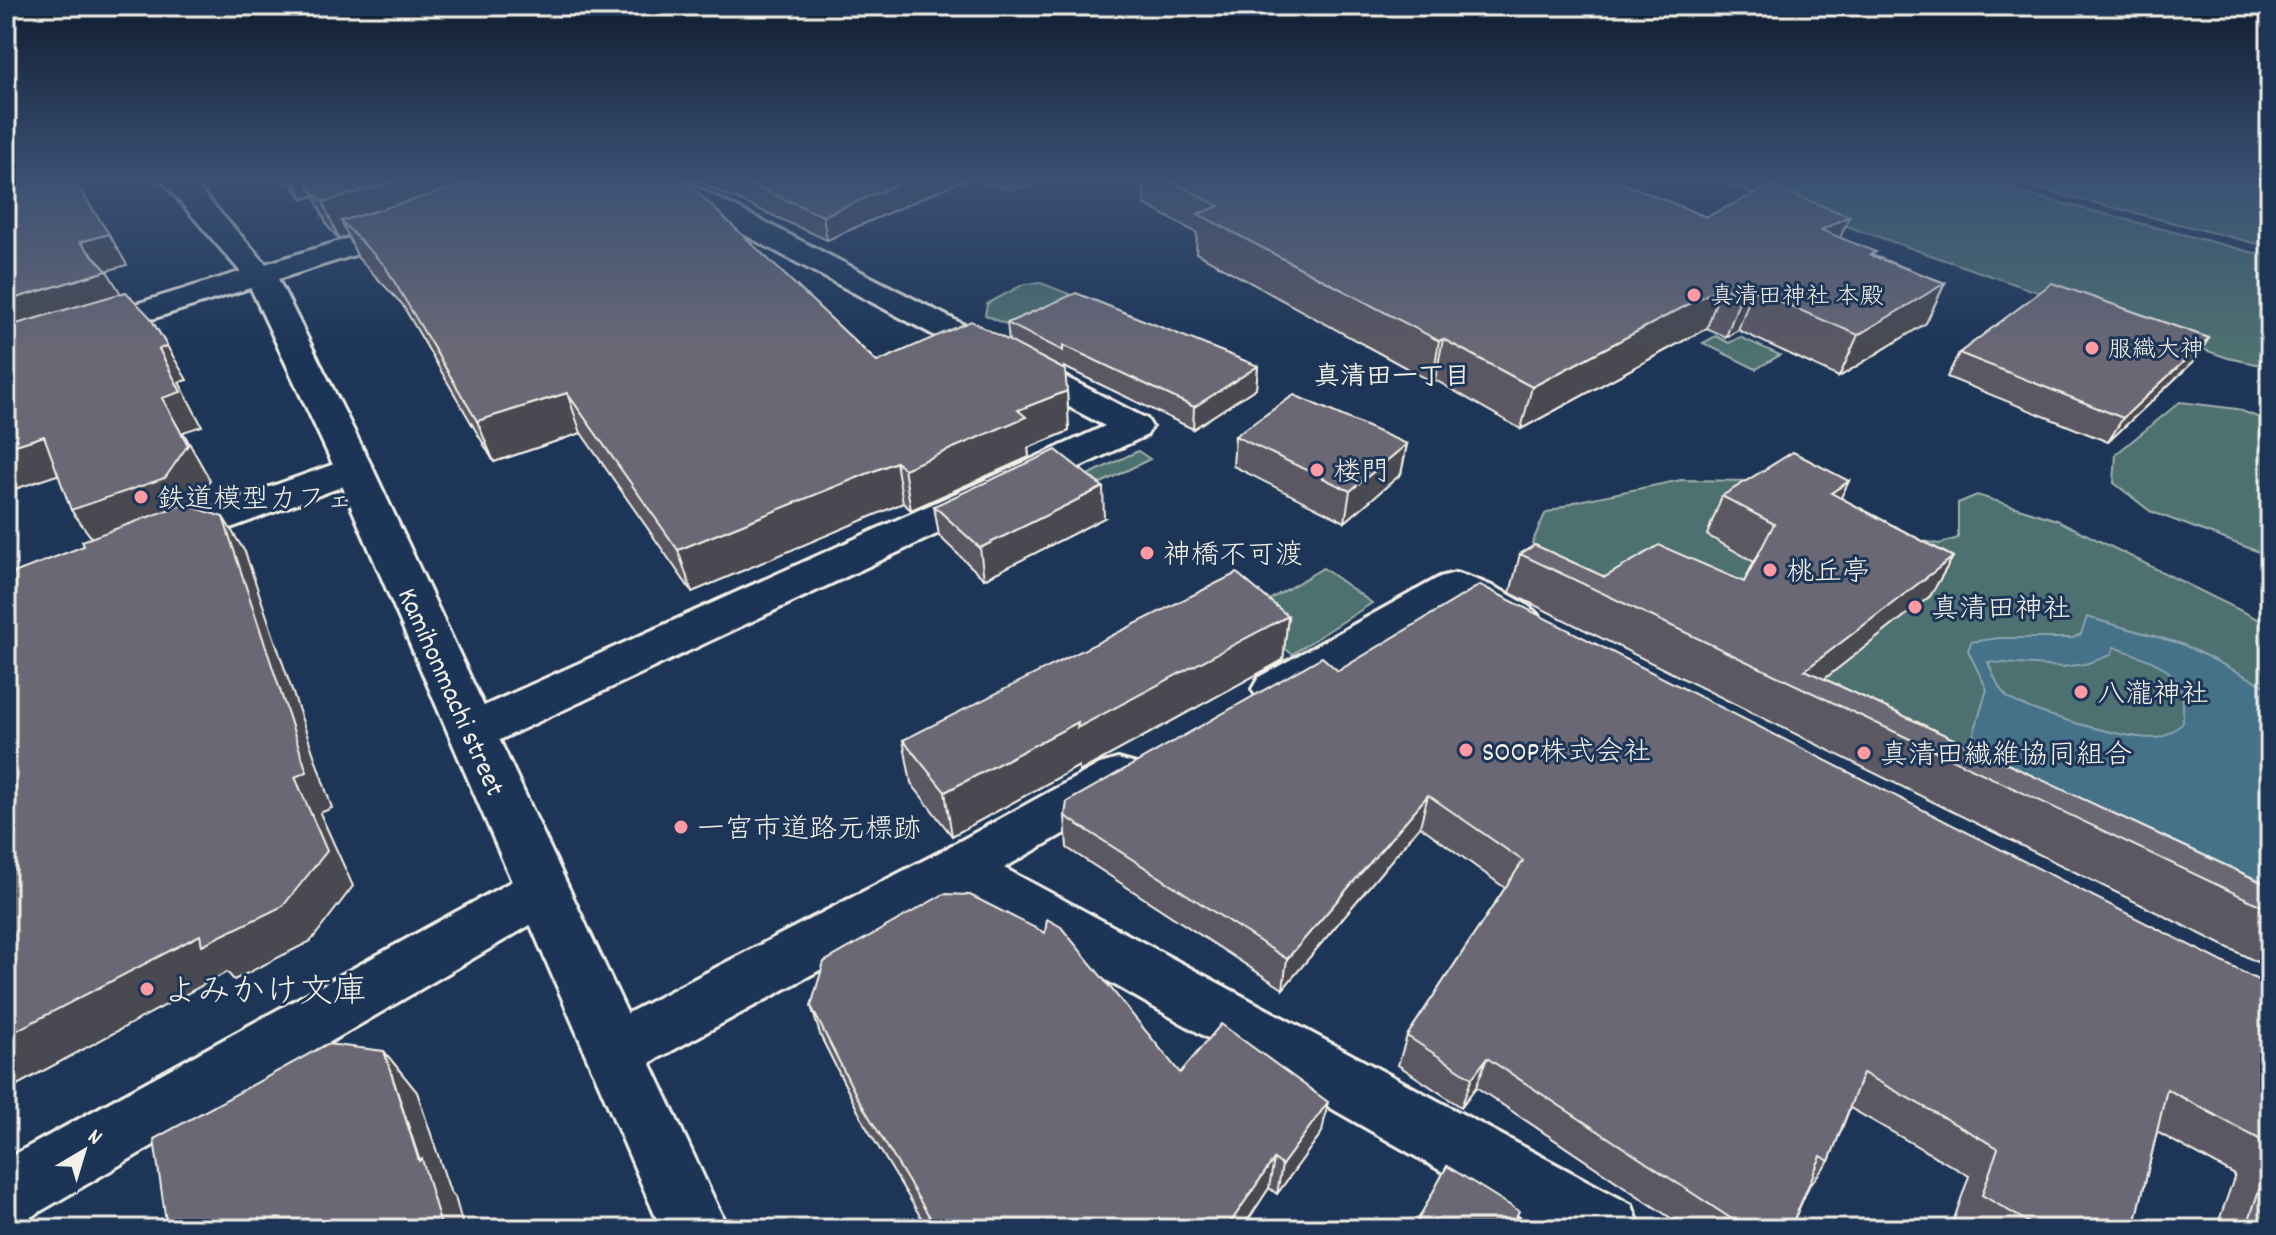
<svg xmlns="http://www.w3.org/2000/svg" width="2276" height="1235" viewBox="0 0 2276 1235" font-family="Dekko,'Klee One',sans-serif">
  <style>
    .green { fill: #4e7070; stroke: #a1b0ac; stroke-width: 2 }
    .water { fill: #457189; stroke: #8ba4af; stroke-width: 2; fill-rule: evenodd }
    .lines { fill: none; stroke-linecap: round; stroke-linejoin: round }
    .minor-casing { stroke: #f4f1e8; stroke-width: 6 }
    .tertiary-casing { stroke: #f4f1e8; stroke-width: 6 }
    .trunk-casing { stroke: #f4f1e8; stroke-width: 6 }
    .minor { fill: #1d3557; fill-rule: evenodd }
    .tertiary { fill: #1d3557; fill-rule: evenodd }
    .trunk { fill: #1d3557; fill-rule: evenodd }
    .wall { fill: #5b5964; stroke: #f4f1e8; stroke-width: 2 }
    .shaded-wall { fill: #4a4851; stroke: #f4f1e8; stroke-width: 2 }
    .building { fill: #6a6774; stroke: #f4f1e8; stroke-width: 2 }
    .poi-dot { fill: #ff9aa2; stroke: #1d3557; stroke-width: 3 }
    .labels { text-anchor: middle; stroke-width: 6; stroke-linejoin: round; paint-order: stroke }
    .far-poi-label { font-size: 24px; fill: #f4f1e8; stroke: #1d3557; text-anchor: start }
    .far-neighbourhood-label { font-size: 26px; font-weight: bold; fill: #f4f1e8; stroke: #1d3557 }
    .poi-label { font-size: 28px; fill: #f4f1e8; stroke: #1d3557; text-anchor: start }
    .street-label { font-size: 28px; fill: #f4f1e8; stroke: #1d3557 }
    .near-poi-label { font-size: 34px; fill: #f4f1e8; stroke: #1d3557; text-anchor: start }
  </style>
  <rect width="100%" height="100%" fill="#1d3557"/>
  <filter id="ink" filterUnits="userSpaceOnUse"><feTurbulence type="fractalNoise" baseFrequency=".0125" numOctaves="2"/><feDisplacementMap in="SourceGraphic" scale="16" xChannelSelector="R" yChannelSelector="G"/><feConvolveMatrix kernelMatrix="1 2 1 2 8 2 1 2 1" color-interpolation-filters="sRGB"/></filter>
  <g filter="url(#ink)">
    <g class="green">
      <path d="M969,177H1051C1010,195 1010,191 969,177Z"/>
      <path d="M1705,177H1962L2270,257V367L2228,358Z"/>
      <path d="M1991,177H2270V247Z"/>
      <path d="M1041,283L1089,302L1032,336L985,315L987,304L1024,284Z"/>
      <path d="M1716,336L1729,343L1740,337L1780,355L1756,369L1703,343Z"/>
      <path d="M2180,402L2237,409L2270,422V556L2150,511L2114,483L2116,454Z"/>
      <path d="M1138,451L1150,459L1079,494L1067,485Z"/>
      <path d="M1681,480L1753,481L1897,536L1939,544L1958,538V503L1977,495L2057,520L2270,625V919L1550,580L1532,543L1545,514L1574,502Z"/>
      <path d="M1323,568L1372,603L1292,654L1242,616Z"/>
    </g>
    <path class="water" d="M2087,617L2182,644L2270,688V871L2263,879L2248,882L1968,753L1987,689L1968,651L1971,642L1999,638H2073L2081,634ZM2114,647C2158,663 2190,669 2182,724C2174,730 2165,738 2155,738C2125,739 2036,714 2010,699C1999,692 1993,673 1988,662L2063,667L2085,664L2111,655Z"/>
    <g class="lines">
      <defs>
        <g id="minor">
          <path d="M643,177H677L1147,419L1152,427L1147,435L489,745L472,750L455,745L448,732L455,719L1105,426L647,183Z"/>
          <path d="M354,457L368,461L373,469L368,477L182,546L168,550L154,546L147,537L154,528Z"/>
          <path d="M1455,573C1479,579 1530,600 1542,620L1536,631C1507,639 1481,619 1456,605L1291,701L1275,706L1259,701L1252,689L1259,677L1440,577Z"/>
          <path d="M1118,759L1136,764L1143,778L1136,792L1004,868L1632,1205L1641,1229H1543L957,895L635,1071L614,1079L593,1071L584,1051L593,1031L938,853L1100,764Z"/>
          <path d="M542,868L561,875L569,891L561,907L29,1218L6,1228V1159L523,875Z"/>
        </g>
        <path id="tertiary" d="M408,220L418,223L423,229L418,235L6,365V344Z"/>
        <path id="trunk" d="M159,177H188L276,275L373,469L728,1229H661L335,469L246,278Z"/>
      </defs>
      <use href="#minor" class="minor-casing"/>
      <use href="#tertiary" class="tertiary-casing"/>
      <use href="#trunk" class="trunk-casing"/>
      <use href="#minor" class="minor"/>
      <use href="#tertiary" class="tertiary"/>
      <use href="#trunk" class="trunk"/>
    </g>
    <g class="wall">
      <path d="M287,177H681L877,362L1009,341L1007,323L1258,366L1256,388L1193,429L1064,367L1067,391L1069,431L1028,448L1029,457L911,510L903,503L692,592L581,433L494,462L402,304L358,258L348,236L339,239L328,227L314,196L303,199Z"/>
      <path d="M687,177H970L827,240Z"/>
      <path d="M1144,177H1608L1706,217L1849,216L1840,237L1874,256L1945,283L1926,323L1839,377L1738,330L1726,337L1707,328L1521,429L1435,380L1432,382L1196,253L1197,233L1144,204Z"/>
      <path d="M2209,338L2194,361L2108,442L1947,377L1959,353Z"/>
      <path d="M1235,436L1407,444L1401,474L1345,522L1233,466Z"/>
      <path d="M1722,496L1841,498L1953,557L1930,596L1824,679L2270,886V957L2261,964L1510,593L1520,554L1605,577L1744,582L1754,562L1707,535Z"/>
      <path d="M934,506L1104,518L984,579L939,536Z"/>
      <path d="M1288,616L1283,660L1079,772V766L952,836L911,783L903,740Z"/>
      <path d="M1338,671L2270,986V1229H2216L2235,1175L2157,1132L2134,1229H1964L1953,1222L1969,1176L1850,1108L1829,1161L1809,1186L1790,1229H1687L1476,1087L1461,1107L1398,1065L1407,1036L1505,888L1420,826L1283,989L1067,848L1065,816Z"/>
      <path d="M811,1006L1180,1073L1322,1132L1277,1194L1269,1188L1242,1229H928L865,1125L821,1037Z"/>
    </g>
    <g class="shaded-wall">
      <path d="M293,177H306L314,196L303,199Z"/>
      <path d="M411,177H541L341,221L348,236L339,239L323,202Z"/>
      <path d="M914,177H970L827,240L823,216Z"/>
      <path d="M1849,216L1833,255L1821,230Z"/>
      <path d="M109,234L127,265L99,273L80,242Z"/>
      <path d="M107,271L127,304L6,341V301Z"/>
      <path d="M1945,283L1926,323L1839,377L1858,335Z"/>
      <path d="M1721,287L1707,328L1521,429L1532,387Z"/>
      <path d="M1753,290L1738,330L1726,337L1741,296Z"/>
      <path d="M150,317L187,380L179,382L202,426L183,432L210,480L187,513L97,545L71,510L162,398L159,349Z"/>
      <path d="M2209,338L2194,361L2108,442L2123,418Z"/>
      <path d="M1443,339L1435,380L1432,382L1439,341Z"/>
      <path d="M1258,366L1256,388L1193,429L1194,407Z"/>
      <path d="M1067,391L1069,431L1028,448L1029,457L911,510L904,469L1018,410Z"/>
      <path d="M567,393L581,433L494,462L477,421Z"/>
      <path d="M44,436L69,471L6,492V448Z"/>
      <path d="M1407,444L1401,474L1345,522L1350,491Z"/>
      <path d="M896,462L903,503L692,592L678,550Z"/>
      <path d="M1849,481L1830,520L1831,493Z"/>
      <path d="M1103,487L1104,518L984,579L980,548Z"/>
      <path d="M223,517L245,552L332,808L320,813L353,886L311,941L234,980L227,972L6,1091V1036L295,777Z"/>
      <path d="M1953,557L1930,596L1809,691L1805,670Z"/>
      <path d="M1288,616L1283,660L1079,772V766L952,836L945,792L1078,722Z"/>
      <path d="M1428,795L1420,826L1283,989L1287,959Z"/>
      <path d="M384,1051L417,1092L450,1191L455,1197L464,1229H442Z"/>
      <path d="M1487,1058L1476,1087L1461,1107L1472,1078Z"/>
      <path d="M1328,1102L1322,1132L1277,1194L1282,1165Z"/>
      <path d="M1274,1159L1269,1188L1242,1229H1226Z"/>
    </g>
    <g class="building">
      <path d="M6,177H72L109,234L80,242L107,271L6,301Z"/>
      <path d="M305,177H411L323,202L311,191Z"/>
      <path d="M492,177H681L877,362L971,321L1065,370L1067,391L1018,410L1026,417L904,469L896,462L678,550L567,393L477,421L385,266L341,221Z"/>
      <path d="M734,177H914L823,216Z"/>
      <path d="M1163,177H1608L1706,217L1771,186L1849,216L1821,230L1876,252L1870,255L1945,283L1858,335L1753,290L1741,296L1721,287L1532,387L1443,339L1439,341L1198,214L1219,206Z"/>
      <path d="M2052,283L2209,338L2123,418L1959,353Z"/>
      <path d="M126,292L150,317L167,346L159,349L181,392L162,398L188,445L165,478L71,510L44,436L6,448V327Z"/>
      <path d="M1076,293L1258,366L1194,407L1063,345V351L1007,323Z"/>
      <path d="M1294,395L1407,444L1350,491L1235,436Z"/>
      <path d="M1056,450L1103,487L980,548L934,506Z"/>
      <path d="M1793,452L1849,481L1831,493L1953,557L1805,670L2270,886V910L1520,554L1535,545L1605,577L1659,545L1744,582L1774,524L1722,496Z"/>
      <path d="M184,504L223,517L307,772L295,777L327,851L283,906L202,945L200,935L6,1036V576L84,546L82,541Z"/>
      <path d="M1237,573L1288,616L1077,728L1078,722L945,792L903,740Z"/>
      <path d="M1480,585L2270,986V1145L2167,1089L2134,1229H2040L1982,1195L1998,1148L1863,1073L1829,1161L1821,1156L1790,1229H1747L1487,1058L1472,1078L1407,1036L1523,861L1428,795L1287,959L1065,816L1067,802L1322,657L1338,671Z"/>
      <path d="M944,894L970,895L1045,933L1047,919L1061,927L1180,1073L1221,1024L1328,1102L1282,1165L1274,1159L1226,1229H937L856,1095L811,1006L824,962Z"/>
      <path d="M327,1044L384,1051L419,1161L422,1159L442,1229H167L154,1139Z"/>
      <path d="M2270,1157V1229H2246Z"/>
      <path d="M1447,1166L1519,1211L1510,1229H1413Z"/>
    </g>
  </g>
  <linearGradient id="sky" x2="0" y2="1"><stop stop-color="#101d30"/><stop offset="0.51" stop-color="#3a5174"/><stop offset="1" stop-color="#3a5174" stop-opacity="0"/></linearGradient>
  <rect width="2276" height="350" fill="url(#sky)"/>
  <g class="poi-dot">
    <circle cx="1694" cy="295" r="8"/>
    <circle cx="2092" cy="348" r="8"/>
    <circle cx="1317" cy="470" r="8"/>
    <circle cx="141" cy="497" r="8"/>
    <circle cx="1147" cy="553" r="8"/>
    <circle cx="1770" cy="570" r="8"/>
    <circle cx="1915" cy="607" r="8"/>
    <circle cx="2081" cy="692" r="8"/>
    <circle cx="1466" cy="750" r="8"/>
    <circle cx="1864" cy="753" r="8"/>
    <circle cx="681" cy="827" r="8"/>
    <circle cx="147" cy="989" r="8"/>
  </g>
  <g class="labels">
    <g class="far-poi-label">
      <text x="1710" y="303">真清田神社 本殿</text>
      <text x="2108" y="356">服織大神</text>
    </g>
    <g class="far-neighbourhood-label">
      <text x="1392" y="384">真清田一丁目</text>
    </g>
    <g class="poi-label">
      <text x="1333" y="480">楼門</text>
      <text x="157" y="507">鉄道模型カフェ</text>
      <text x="1163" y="563">神橋不可渡</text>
      <text x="1786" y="580">桃丘亭</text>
      <text x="1931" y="617">真清田神社</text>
      <text x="2097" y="702">八瀧神社</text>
      <text x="1482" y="760">SOOP株式会社</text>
      <text x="1880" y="763">真清田繊維協同組合</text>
      <text x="697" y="837">一宮市道路元標跡</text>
    </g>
    <g class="street-label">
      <text transform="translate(453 691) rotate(66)" y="10">Kamihonmachi street</text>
    </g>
    <g class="near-poi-label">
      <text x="163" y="1001">よみかけ文庫</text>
    </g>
  </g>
  <rect width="2276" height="1235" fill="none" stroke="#1d3557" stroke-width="32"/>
  <rect x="16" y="16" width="2244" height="1203" fill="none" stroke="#f4f1e8" stroke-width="3" filter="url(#ink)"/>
  <g transform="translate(84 1151) rotate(38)" stroke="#1d3557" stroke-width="6" paint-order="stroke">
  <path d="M0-6L14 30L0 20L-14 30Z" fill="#f4f1e8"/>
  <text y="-12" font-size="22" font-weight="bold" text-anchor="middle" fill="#f4f1e8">N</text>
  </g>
</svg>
